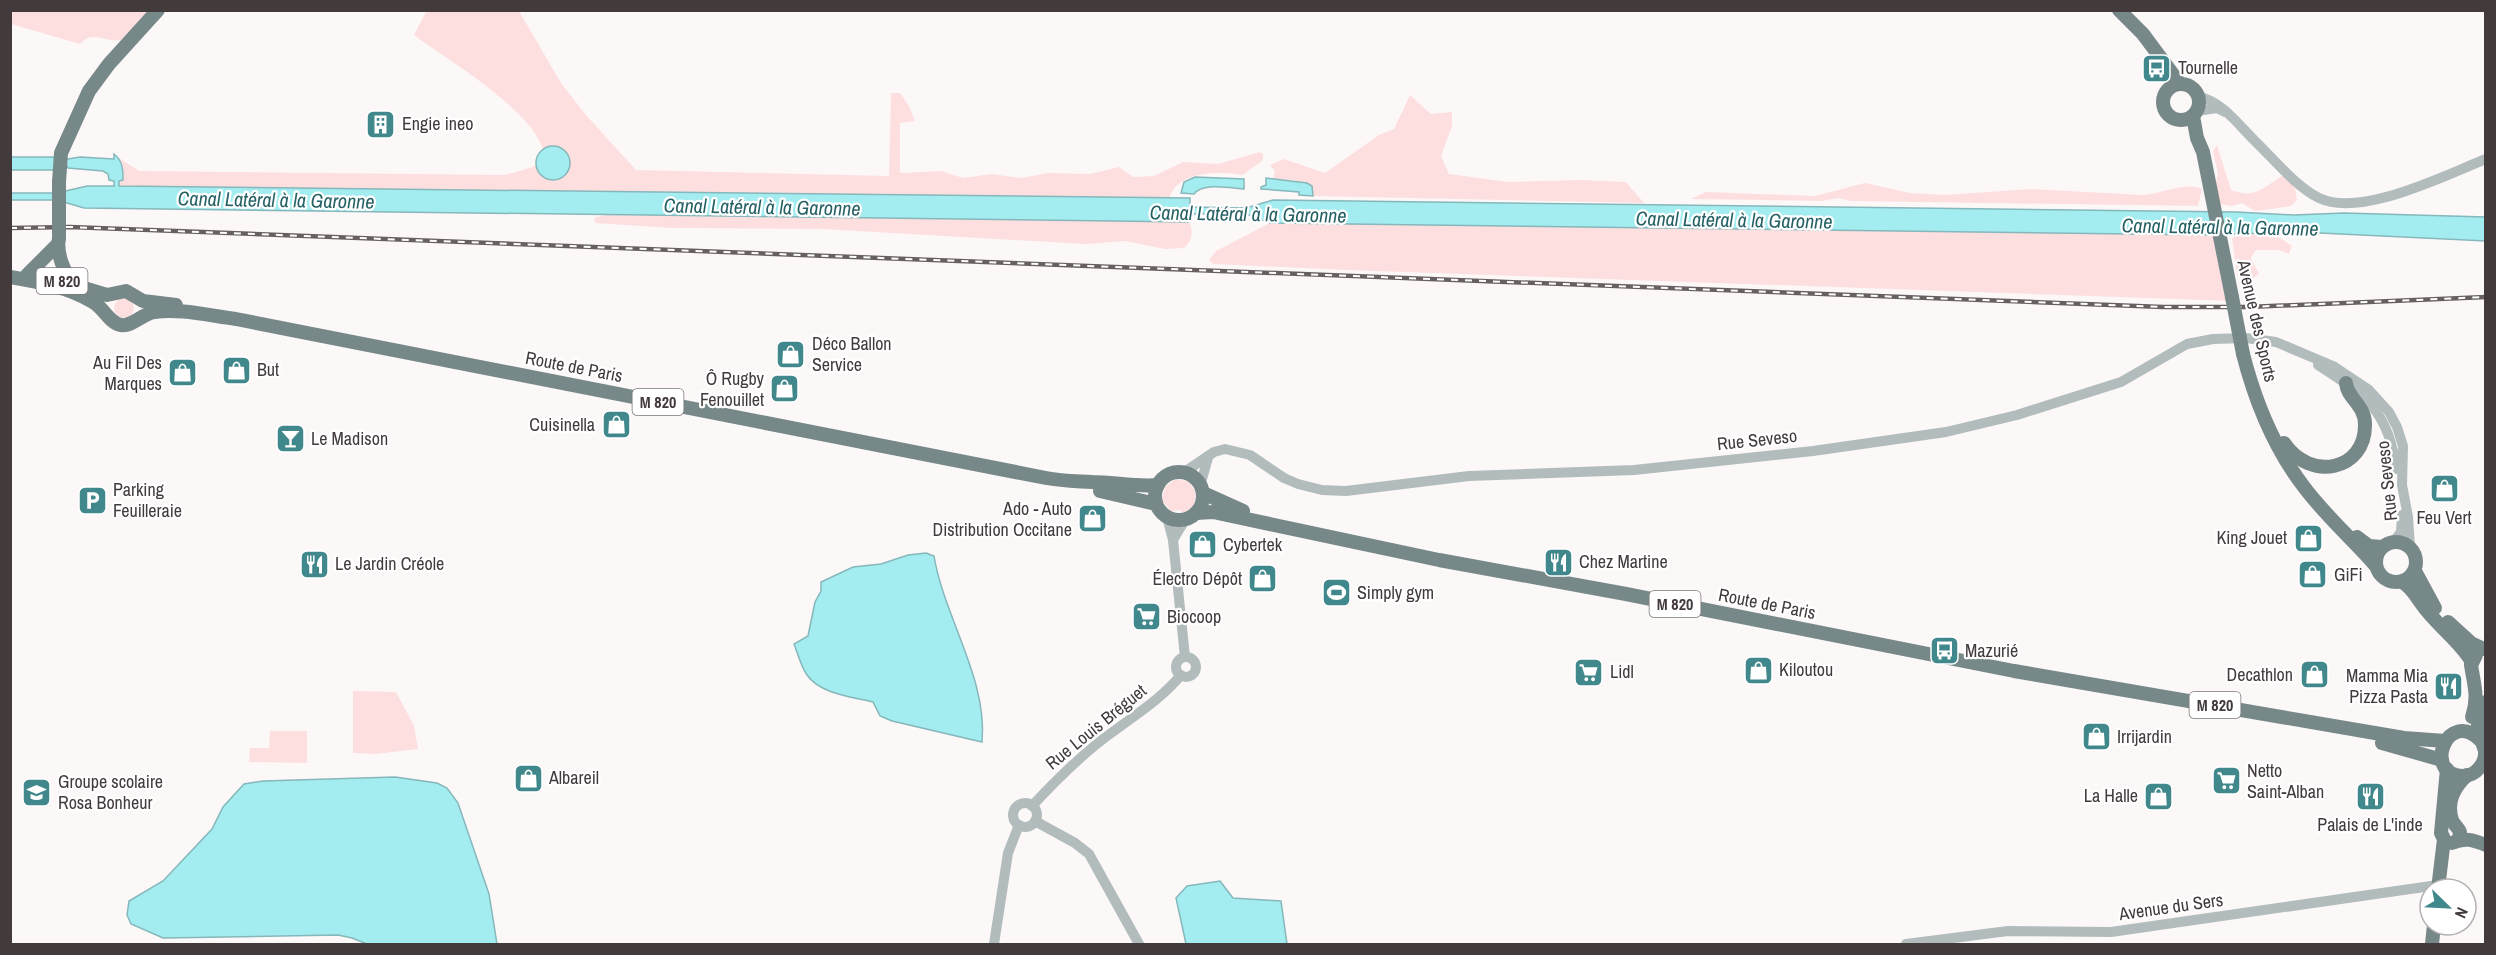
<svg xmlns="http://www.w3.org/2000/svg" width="2496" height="955" viewBox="0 0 2496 955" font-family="'Archivo Narrow',sans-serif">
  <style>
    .green { fill: #fedfe0 }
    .water { fill: #a3ecf0; stroke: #86b7ba; stroke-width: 1.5 }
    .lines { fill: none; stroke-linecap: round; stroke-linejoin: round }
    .minor { stroke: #b2bcbc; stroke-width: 10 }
    .major { stroke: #778889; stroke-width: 14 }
    .rail-casing { stroke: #675f60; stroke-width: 4.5 }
    .rail { stroke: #fff; stroke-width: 2; stroke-dasharray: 7; stroke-linecap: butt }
    .major-bridge { stroke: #778889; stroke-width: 14 }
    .labels { text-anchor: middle; stroke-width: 4.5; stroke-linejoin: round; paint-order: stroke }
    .shield { fill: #fff; stroke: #7b7576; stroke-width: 1.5 }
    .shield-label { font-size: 16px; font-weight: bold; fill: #433a3b }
    .poi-label { font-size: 18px; fill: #433a3b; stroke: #fff; text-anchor: start }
    .street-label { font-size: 18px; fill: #433a3b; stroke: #fff }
    .water-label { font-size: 20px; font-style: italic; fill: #246064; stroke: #fff }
  </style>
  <rect width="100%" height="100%" fill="#fcf8f8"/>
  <g class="green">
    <path d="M427,10L519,11L561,83L585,114L636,170L889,176L891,93H900L909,106L915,121L900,123V173L941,171L963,178L991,174L1021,178L1048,173L1090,174L1119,167L1133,177L1154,176L1183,162L1218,164L1260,152L1263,154V160L1243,175C1219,171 1177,170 1169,199L119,186V180H123V166L119,158L139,171L505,175L533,167L544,153C535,111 449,61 414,35Z"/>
    <path d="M10,11H150L122,40C105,43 93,29 80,44L11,24Z"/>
    <path d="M1410,95L1431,114L1452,112V126L1441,156L1449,174L1508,182L1582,180L1626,182L1644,203L1313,196L1312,186L1294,180L1273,179L1275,171L1270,165L1284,159L1325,173L1379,135L1394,129Z"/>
    <path d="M2217,145L2231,190C2256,200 2264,186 2284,175L2295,188L2297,200L2291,206L2255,211L2242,203L2232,206L2219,204L2215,187L2218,174L2213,151Z"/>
    <path d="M1865,183L1910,193L1945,195L2031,189L2142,195C2161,194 2187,181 2202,189L2198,206L1851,201L1838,198L1821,201L1691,199L1706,192L1815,196Z"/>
    <path d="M605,215L1189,222C1194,232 1192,241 1184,248L1165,249L1125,241L1086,244L822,229L672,228L595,223L594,218Z"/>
    <path d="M1270,223L2219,234L2233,301L1346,270L1213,264L1209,260L1216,251Z"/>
    <path d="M2274,234L2292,246L2289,254L2279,250H2256L2251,258L2259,274L2245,284L2237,275L2232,238L2239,235Z"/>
    <circle cx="124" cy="308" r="10"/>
    <path d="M1176,479L1189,482L1196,493L1194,506L1183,513L1180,510L1171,511L1162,500L1165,487Z"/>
    <path d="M353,691L396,692L414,726L418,749L376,754L353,753Z"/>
    <path d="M270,731H307V763L249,762L250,748H269Z"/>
  </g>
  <g class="water">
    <circle cx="553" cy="163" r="17"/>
    <path d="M114,154C123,161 123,170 123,180L119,181V186L1190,198V207L1246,208L1273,200L2236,212L2294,215L2344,213L2485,217L2486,241L2299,232L2207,235L1270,223L1246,214H1190L1189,222L84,208L57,200H11V193H57L87,186H114V181L109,180L108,174L103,171L68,168L67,166H56V170H11V157H54L56,161L80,157L114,159Z"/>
    <path d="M1195,177L1244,179V189C1231,188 1203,182 1194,194L1181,193L1184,182Z"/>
    <path d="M1266,178L1307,183L1312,186L1313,196L1299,195V192L1261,189V187L1266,185Z"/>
    <path d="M926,553L934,556C944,617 988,679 982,742L892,721L880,716L873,702C853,697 820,694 807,675C801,667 798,654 794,644L808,636L815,602L821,591V582L853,567L881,564L908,555Z"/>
    <path d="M395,777L437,783L447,788L458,803L489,894L497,944H367L352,938L338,935L163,938L131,924L127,915L129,901L163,881L212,829L223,807L244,784L263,781Z"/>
    <path d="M1220,881L1233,898L1281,901L1287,944H1186L1176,898L1187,886Z"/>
  </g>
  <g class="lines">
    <g class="minor">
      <path d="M2198,96C2222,102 2237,123 2254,140C2274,159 2295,186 2319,198C2361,218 2445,175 2486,159"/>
      <path d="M2197,111L2217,108L2225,112"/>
      <path d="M2318,365C2365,396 2389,410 2396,469"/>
      <path d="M1183,473L1214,452L1225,449L1250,455L1284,478L1298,484L1322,490L1346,491L1469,476L1634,470L1813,451L1946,432L2017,415L2121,382L2187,344L2213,339L2246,338L2276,342L2333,366L2369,390L2389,412L2397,427L2403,446L2402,485L2408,517L2410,547"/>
      <path d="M1200,486L1208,458"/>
      <path d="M1167,517L1173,540L1185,657"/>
      <path d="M1173,540L1185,520"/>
      <path d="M2393,542L2401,532L2402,515"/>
      <circle cx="1186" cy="667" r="10"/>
      <circle cx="1025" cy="815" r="12"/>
      <path d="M1032,806C1057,779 1084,752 1114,731C1138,713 1162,698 1181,675"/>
      <path d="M1035,821L1075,843L1089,854L1139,944"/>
      <path d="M994,944L1008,853L1019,825"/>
      <path d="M1906,944L2008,931L2111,932L2438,885"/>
    </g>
    <g class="major">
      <path d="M2119,10L2143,34L2180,84"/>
      <circle cx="2181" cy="102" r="18"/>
      <path d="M2193,116L2197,138L2203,152L2232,297"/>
      <path d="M59,182L61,153L89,91L109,64L158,10"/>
      <path d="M59,238C56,253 64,273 74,285"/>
      <path d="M27,275L57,245"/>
      <path d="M10,277C40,282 68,287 93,302C104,308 109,323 121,325C132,327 142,314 154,312C181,308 210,316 236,319L1046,478C1062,481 1076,481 1092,482C1114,482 1135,487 1158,485"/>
      <path d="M77,286L107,295L126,291L143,301L176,305"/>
      <path d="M2243,354C2255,401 2274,448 2304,487C2325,515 2352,539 2375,565"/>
      <path d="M2284,443C2310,482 2366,471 2365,424C2365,405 2347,398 2346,383"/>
      <circle cx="1179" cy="496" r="24"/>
      <path d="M1100,491L1156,504"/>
      <path d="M1203,493L1243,511"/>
      <path d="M1196,513L1213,512L1439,560L1626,594L2014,671L2404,738L2445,741"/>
      <path d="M2357,537L2369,546L2382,547"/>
      <circle cx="2396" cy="562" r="20"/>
      <path d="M2415,571L2435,608"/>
      <path d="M2402,582C2411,587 2415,595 2421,603C2436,625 2459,640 2472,662"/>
      <path d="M2448,622L2471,643L2484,649"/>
      <path d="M2472,717C2479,697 2474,685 2471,665L2476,655"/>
      <path d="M2481,741C2448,706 2421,775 2463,776C2476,776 2486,763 2485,751C2483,743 2479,736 2478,728C2477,719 2482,710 2486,702"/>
      <path d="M2382,743L2442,760"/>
      <path d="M2459,839L2460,832C2458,827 2454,825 2452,820C2446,802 2454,787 2467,775"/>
      <path d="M2452,843C2465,837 2473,840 2486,845"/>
      <path d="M2438,889L2444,839L2441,833L2447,769"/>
      <path d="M2432,944L2434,925"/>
    </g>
    <defs>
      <path id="rail" d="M10,228L70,227L2163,307H2248L2486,297"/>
    </defs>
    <use href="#rail" class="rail-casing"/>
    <use href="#rail" class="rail"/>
    <g class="major-bridge">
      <path d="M59,182V238"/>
      <path d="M2232,297L2243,354"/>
    </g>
  </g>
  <defs>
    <symbol id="bus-square" viewBox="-11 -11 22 22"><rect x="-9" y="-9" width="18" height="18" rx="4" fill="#40888c" stroke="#fff"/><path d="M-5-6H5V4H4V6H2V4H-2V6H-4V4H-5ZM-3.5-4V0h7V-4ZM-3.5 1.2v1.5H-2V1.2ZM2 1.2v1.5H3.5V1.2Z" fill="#fff"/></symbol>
    <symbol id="building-square" viewBox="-11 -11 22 22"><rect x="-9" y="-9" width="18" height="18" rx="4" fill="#40888c" stroke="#fff"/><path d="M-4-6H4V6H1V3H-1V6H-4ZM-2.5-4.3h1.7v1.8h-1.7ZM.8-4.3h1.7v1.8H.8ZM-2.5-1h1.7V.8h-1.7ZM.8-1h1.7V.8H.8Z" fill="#fff"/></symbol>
    <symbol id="shop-square" viewBox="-11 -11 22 22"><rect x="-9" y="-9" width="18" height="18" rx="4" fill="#40888c" stroke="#fff"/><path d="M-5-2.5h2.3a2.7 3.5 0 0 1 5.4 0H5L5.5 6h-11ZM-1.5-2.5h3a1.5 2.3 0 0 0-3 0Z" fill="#fff"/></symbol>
    <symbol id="bar-square" viewBox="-11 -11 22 22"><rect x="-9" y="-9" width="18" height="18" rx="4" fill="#40888c" stroke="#fff"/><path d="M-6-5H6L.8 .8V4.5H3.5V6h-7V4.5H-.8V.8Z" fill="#fff"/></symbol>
    <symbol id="parking-square" viewBox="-11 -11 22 22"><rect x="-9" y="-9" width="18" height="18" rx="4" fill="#40888c" stroke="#fff"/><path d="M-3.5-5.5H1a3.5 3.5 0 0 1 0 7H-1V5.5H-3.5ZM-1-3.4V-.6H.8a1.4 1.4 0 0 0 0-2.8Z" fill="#fff"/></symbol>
    <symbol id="restaurant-square" viewBox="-11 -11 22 22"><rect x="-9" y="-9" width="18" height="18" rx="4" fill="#40888c" stroke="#fff"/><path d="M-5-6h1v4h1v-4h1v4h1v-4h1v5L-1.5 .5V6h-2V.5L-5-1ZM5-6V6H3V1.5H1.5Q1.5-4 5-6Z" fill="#fff"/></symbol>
    <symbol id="stadium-square" viewBox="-11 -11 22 22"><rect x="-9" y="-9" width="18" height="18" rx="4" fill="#40888c" stroke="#fff"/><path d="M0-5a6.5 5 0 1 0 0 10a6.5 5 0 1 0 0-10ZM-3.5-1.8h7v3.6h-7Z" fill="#fff"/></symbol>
    <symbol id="supermarket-square" viewBox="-11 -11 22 22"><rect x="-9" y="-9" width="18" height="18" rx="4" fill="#40888c" stroke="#fff"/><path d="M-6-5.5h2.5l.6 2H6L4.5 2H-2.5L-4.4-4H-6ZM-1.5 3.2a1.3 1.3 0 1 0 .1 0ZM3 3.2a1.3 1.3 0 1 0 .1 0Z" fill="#fff"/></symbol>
    <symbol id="school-square" viewBox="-11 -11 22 22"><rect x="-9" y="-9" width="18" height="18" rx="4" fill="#40888c" stroke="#fff"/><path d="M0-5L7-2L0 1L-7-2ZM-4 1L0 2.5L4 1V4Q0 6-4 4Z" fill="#fff"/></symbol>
  </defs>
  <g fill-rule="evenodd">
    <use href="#bus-square" x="2140" y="52" width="33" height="33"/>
    <use href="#building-square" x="364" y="108" width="33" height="33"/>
    <use href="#shop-square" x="774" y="338" width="33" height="33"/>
    <use href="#shop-square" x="220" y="354" width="33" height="33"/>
    <use href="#shop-square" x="166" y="356" width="33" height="33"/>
    <use href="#shop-square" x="768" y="372" width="33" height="33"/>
    <use href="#shop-square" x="600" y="408" width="33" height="33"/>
    <use href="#bar-square" x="274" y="422" width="33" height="33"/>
    <use href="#shop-square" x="2428" y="472" width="33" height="33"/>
    <use href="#parking-square" x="76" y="484" width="33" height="33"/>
    <use href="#shop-square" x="1076" y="502" width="33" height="33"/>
    <use href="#shop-square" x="2292" y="522" width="33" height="33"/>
    <use href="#shop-square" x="1186" y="528" width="33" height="33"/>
    <use href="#restaurant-square" x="1542" y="546" width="33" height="33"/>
    <use href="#restaurant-square" x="298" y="548" width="33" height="33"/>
    <use href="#shop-square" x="2296" y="558" width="33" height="33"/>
    <use href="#shop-square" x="1246" y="562" width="33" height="33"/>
    <use href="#stadium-square" x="1320" y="576" width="33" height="33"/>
    <use href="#supermarket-square" x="1130" y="600" width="33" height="33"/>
    <use href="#bus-square" x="1928" y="634" width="33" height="33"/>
    <use href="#shop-square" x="1742" y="654" width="33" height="33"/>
    <use href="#supermarket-square" x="1572" y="656" width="33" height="33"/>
    <use href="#shop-square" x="2298" y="658" width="33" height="33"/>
    <use href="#restaurant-square" x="2432" y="670" width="33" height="33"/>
    <use href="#shop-square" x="2080" y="720" width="33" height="33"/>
    <use href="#shop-square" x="512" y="762" width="33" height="33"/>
    <use href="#supermarket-square" x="2210" y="764" width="33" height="33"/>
    <use href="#school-square" x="20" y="776" width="33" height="33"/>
    <use href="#shop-square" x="2142" y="780" width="33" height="33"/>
    <use href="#restaurant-square" x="2354" y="780" width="33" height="33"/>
  </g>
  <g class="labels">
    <g class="shield">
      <rect x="36.5" y="268" width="51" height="26" rx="4.5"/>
      <rect x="632.5" y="389" width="51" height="26" rx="4.5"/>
      <rect x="1649.5" y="591" width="51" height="26" rx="4.5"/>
      <rect x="2189.5" y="692" width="51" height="26" rx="4.5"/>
    </g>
    <g class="shield-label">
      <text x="62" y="287">M 820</text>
      <text x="658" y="408">M 820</text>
      <text x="1675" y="610">M 820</text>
      <text x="2215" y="711">M 820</text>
    </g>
    <g class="poi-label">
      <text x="2178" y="74">Tournelle</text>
      <text x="402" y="130">Engie ineo</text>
      <text x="812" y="350">Déco Ballon<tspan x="812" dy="21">Service</tspan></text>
      <text x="162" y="369" text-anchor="end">Au Fil Des<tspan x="162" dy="21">Marques</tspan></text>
      <text x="257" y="376">But</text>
      <text x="764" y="385" text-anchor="end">Ô Rugby<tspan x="764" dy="21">Fenouillet</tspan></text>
      <text x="595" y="431" text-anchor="end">Cuisinella</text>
      <text x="311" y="445">Le Madison</text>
      <text x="113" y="496">Parking<tspan x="113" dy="21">Feuilleraie</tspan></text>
      <text x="1072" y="515" text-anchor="end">Ado - Auto<tspan x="1072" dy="21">Distribution Occitane</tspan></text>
      <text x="2444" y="524" text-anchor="middle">Feu Vert</text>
      <text x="2287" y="544" text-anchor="end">King Jouet</text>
      <text x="1223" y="551">Cybertek</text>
      <text x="1579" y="568">Chez Martine</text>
      <text x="335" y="570">Le Jardin Créole</text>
      <text x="2334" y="581">GiFi</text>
      <text x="1242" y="585" text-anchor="end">Électro Dépôt</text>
      <text x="1357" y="599">Simply gym</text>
      <text x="1167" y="623">Biocoop</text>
      <text x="1965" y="657">Mazurié</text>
      <text x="1779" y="676">Kiloutou</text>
      <text x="1610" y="678">Lidl</text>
      <text x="2293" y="681" text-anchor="end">Decathlon</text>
      <text x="2428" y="682" text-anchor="end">Mamma Mia<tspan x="2428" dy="21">Pizza Pasta</tspan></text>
      <text x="2117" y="743">Irrijardin</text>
      <text x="2247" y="777">Netto<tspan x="2247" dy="21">Saint-Alban</tspan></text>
      <text x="549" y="784">Albareil</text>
      <text x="58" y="788">Groupe scolaire<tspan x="58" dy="21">Rosa Bonheur</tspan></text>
      <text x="2138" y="802" text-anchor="end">La Halle</text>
      <text x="2370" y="831" text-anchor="middle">Palais de L'inde</text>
    </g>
    <g class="street-label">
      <text transform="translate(2257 321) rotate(77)" y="6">Avenue des Sports</text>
      <text transform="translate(574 367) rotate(11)" y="6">Route de Paris</text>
      <text transform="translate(1757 440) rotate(-6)" y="6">Rue Seveso</text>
      <text transform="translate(2387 481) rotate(-96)" y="6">Rue Seveso</text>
      <text transform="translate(1767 604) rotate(11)" y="6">Route de Paris</text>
      <text transform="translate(1096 727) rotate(-39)" y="6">Rue Louis Bréguet</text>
      <text transform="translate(2171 907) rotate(-8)" y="6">Avenue du Sers</text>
    </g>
    <g class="water-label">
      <text transform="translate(276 200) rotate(1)" y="7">Canal Latéral à la Garonne</text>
      <text transform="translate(762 207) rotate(1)" y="7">Canal Latéral à la Garonne</text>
      <text transform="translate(1248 214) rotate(1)" y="7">Canal Latéral à la Garonne</text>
      <text transform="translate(1734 220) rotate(1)" y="7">Canal Latéral à la Garonne</text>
      <text transform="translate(2220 227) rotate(1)" y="7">Canal Latéral à la Garonne</text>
    </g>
  </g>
  <rect width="2496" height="955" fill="none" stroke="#433a3b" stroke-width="24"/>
  <g transform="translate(2448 907) rotate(114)"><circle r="28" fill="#ffffff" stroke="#b4b0b1" stroke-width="1.5"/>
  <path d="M0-4.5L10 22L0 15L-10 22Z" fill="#40888c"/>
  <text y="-9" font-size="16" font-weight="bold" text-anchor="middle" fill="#433a3b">N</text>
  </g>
</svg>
